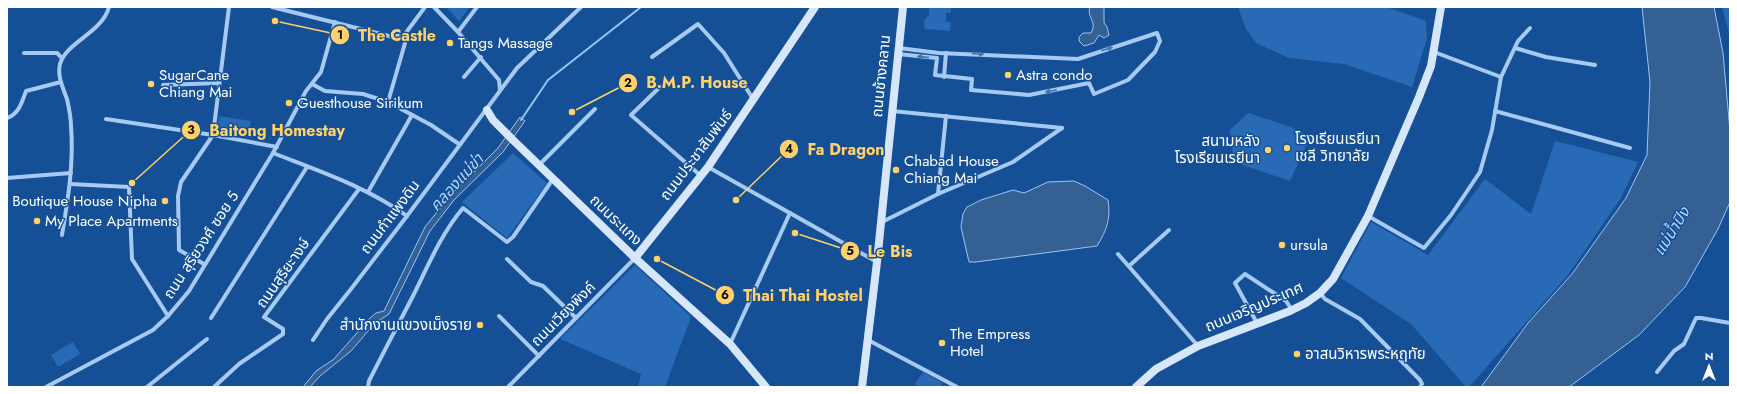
<svg xmlns="http://www.w3.org/2000/svg" width="1737" height="394" viewBox="0 0 1737 394" font-family="Jost,'Noto Sans Thai',sans-serif">
  <style>
    .green { fill: #286ab6 }
    .water { fill: #356094; stroke: #99c5f5 }
    .lines { fill: none; stroke-linecap: round; stroke-linejoin: round }
    .stream { stroke: #99c5f5; stroke-width: 2 }
    .street { stroke: #a7caf2; stroke-width: 4 }
    .secondary { stroke: #d6e7fc; stroke-width: 8 }
    .oneway { fill: #4175b2 }
    .poi-dot { fill: #ffd168; stroke: #155097; stroke-width: 1.5 }
    .labels { text-anchor: middle; stroke-width: 3; stroke-linejoin: round; paint-order: stroke }
    .poi-label { font-size: 15px; fill: #fff; stroke: #155097; text-anchor: start }
    .street-label { font-size: 15px; fill: #fff; stroke: #155097 }
    .water-label { font-size: 16px; font-style: italic; fill: #b3d4f9; stroke: #155097 }
    .leader { fill: none; stroke: #ffd168; stroke-width: 1.5 }
    .callout-dot { fill: #ffd168; stroke: #155097; stroke-width: 1.5 }
    .mark-label { font-size: 12px; text-anchor: middle; font-weight: bold; fill: #111 }
    .callout-label { font-size: 16px; text-anchor: middle; font-weight: bold; fill: #ffd168; stroke: #155097; stroke-width: 3; stroke-linejoin: round; paint-order: stroke }
  </style>
  <rect width="100%" height="100%" fill="#155097"/>
  <g class="green">
    <path d="M446,7H470L459,21Z"/>
    <path d="M929,7H951V13H946V22H951L950,31L925,29L924,21L929,15Z"/>
    <path d="M1238,7H1386L1426,21L1427,38L1412,87L1344,64L1289,58L1256,43L1246,29Z"/>
    <path d="M1722,7H1730V36Z"/>
    <path d="M1248,113L1291,127L1310,137L1290,181L1234,162L1230,130Z"/>
    <path d="M219,116L251,121L248,137L217,132Z"/>
    <path d="M1555,141L1638,162L1621,198L1568,275L1469,387H1466L1411,324L1341,278L1371,222L1428,255L1485,179L1531,214Z"/>
    <path d="M513,153L547,183L507,238L462,202Z"/>
    <path d="M635,265L691,317L665,387H638L641,374L560,339Z"/>
    <path d="M73,342L80,354L58,367L51,355Z"/>
    <path d="M923,372L942,383L940,387H919L915,384Z"/>
  </g>
  <g class="water">
    <path d="M1090,7H1104V23L1107,27L1109,35L1104,38L1099,35L1094,43L1084,46L1079,41V37L1083,33H1091C1098,22 1086,17 1090,7Z"/>
    <path d="M1642,7H1714L1723,53L1730,131V202L1718,229L1685,287L1639,335L1569,387H1481L1528,323L1572,274L1626,198L1647,155L1650,82Z"/>
    <path d="M520,117L525,121L503,152L454,200L430,231L389,314L374,324L351,351L320,376L310,387H303L316,371L334,359L370,318L376,313L384,311L425,227L450,196L498,148Z"/>
    <path d="M1074,181L1085,186L1108,200C1111,218 1107,230 1097,246L976,262H969L961,227L963,214L967,207L981,200L1013,190L1024,193L1048,182Z"/>
  </g>
  <g class="lines">
    <path class="stream" d="M521,120L548,80L641,7"/>
    <g class="street">
      <path d="M272,7L393,37L405,34L425,7"/>
      <path d="M434,7L458,32L499,80L500,90"/>
      <path d="M458,32L477,7"/>
      <path d="M1515,48L1546,57L1595,65"/>
      <path d="M1434,52L1501,77"/>
      <path d="M24,53H57L62,58"/>
      <path d="M898,54L937,58L935,75L972,79L971,90L1029,95L1089,83L1094,94L1128,80L1155,52L1160,41L1157,33L1078,59L939,53L899,48"/>
      <path d="M652,57L698,24L724,53L753,99"/>
      <path d="M464,77L481,57"/>
      <path d="M944,77L946,53"/>
      <path d="M312,84L325,91L363,94L388,102L431,125L459,144"/>
      <path d="M163,85L219,83"/>
      <path d="M661,86L631,115L701,176"/>
      <path d="M388,102L405,43V34"/>
      <path d="M892,111L1062,128"/>
      <path d="M1495,111L1630,148"/>
      <path d="M7,118C19,114 22,102 26,91L61,82"/>
      <path d="M106,119L213,135L277,147"/>
      <path d="M273,153C319,171 367,187 407,216"/>
      <path d="M539,165L595,109"/>
      <path d="M708,167L877,262"/>
      <path d="M7,178L71,173"/>
      <path d="M70,184L129,187L132,259L168,316"/>
      <path d="M368,192L412,115"/>
      <path d="M938,194L946,116"/>
      <path d="M1368,216L1424,248L1451,215L1480,172L1492,130L1501,77L1518,41L1530,28"/>
      <path d="M882,222L938,194L1013,162L1062,128"/>
      <path d="M62,235C68,199 74,163 71,126C71,117 69,108 67,99C63,88 57,76 60,64C66,42 102,33 109,7"/>
      <path d="M1118,254L1198,346"/>
      <path d="M507,259L531,282L543,286L576,318"/>
      <path d="M204,264L179,250L178,196L181,182L213,135L229,7"/>
      <path d="M1129,266L1169,230"/>
      <path d="M1320,293L1325,299L1360,319L1420,380L1422,384L1420,387"/>
      <path d="M499,316L539,356"/>
      <path d="M211,318L307,167"/>
      <path d="M1257,323L1235,283L1245,274L1286,301L1292,310"/>
      <path d="M313,340L327,319L351,289L407,216L517,68L581,7"/>
      <path d="M868,340L957,387"/>
      <path d="M730,344L790,213"/>
      <path d="M1657,372L1674,351L1684,344L1696,318H1701L1730,323"/>
      <path d="M46,387L153,330L168,316L189,291L273,153L306,91L321,72L335,22"/>
      <path d="M147,387L207,339"/>
      <path d="M214,387L239,364L283,334V329L264,317L359,189"/>
      <path d="M368,387L369,381C383,353 398,325 413,296C428,266 441,234 463,208L507,242L513,237L553,179"/>
      <path d="M508,387L635,258"/>
    </g>
    <g class="secondary">
      <path d="M487,110L493,120L514,141L635,258L730,344L766,387"/>
      <path d="M635,258L708,167L815,7"/>
      <path d="M862,387L877,262L903,7"/>
      <path d="M1136,387L1156,369L1198,346L1290,311L1306,303L1320,293L1333,279L1368,216L1419,97L1431,66L1441,7"/>
    </g>
  </g>
  <defs><path id="oneway-solid" d="M-6-.8H1V-3.2L6.5 0L1 3.2V.8H-6Z"/></defs>
  <g class="oneway">
    <use href="#oneway-solid" transform="translate(1107 49) rotate(-18)"/>
    <use href="#oneway-solid" transform="translate(978 54) rotate(3)"/>
    <use href="#oneway-solid" transform="translate(923 57) rotate(-174)"/>
    <use href="#oneway-solid" transform="translate(1051 91) rotate(169)"/>
  </g>
  <g class="poi-dot">
    <circle cx="450" cy="43" r="4"/>
    <circle cx="1008" cy="75" r="4"/>
    <circle cx="151" cy="84" r="4"/>
    <circle cx="289" cy="103" r="4"/>
    <circle cx="1287" cy="148" r="4"/>
    <circle cx="1268" cy="150" r="4"/>
    <circle cx="896" cy="170" r="4"/>
    <circle cx="165" cy="201" r="4"/>
    <circle cx="37" cy="221" r="4"/>
    <circle cx="1282" cy="245" r="4"/>
    <circle cx="480" cy="325" r="4"/>
    <circle cx="942" cy="343" r="4"/>
    <circle cx="1297" cy="354" r="4"/>
  </g>
  <g class="labels">
    <g class="poi-label">
      <text x="458" y="48">Tangs Massage</text>
      <text x="159" y="80">SugarCane<tspan x="159" dy="17">Chiang Mai</tspan></text>
      <text x="1016" y="80">Astra condo</text>
      <text x="297" y="108">Guesthouse Sirikum</text>
      <text x="1295" y="144">โรงเรียนเรยีนา<tspan x="1295" dy="17">เชลี วิทยาลัย</tspan></text>
      <text x="1260" y="146" text-anchor="end">สนามหลัง<tspan x="1260" dy="17">โรงเรียนเรยีนา</tspan></text>
      <text x="904" y="166">Chabad House<tspan x="904" dy="17">Chiang Mai</tspan></text>
      <text x="157" y="206" text-anchor="end">Boutique House Nipha</text>
      <text x="45" y="226">My Place Apartments</text>
      <text x="1290" y="250">ursula</text>
      <text x="472" y="330" text-anchor="end">สำนักงานแขวงเม็งราย</text>
      <text x="950" y="339">The Empress<tspan x="950" dy="17">Hotel</tspan></text>
      <text x="1305" y="359">อาสนวิหารพระหฤทัย</text>
    </g>
    <g class="street-label">
      <text transform="translate(881 76) rotate(-84)" y="5">ถนนช้างคลาน</text>
      <text transform="translate(696 155) rotate(-53)" y="5">ถนนประชาสัมพันธ์</text>
      <text transform="translate(390 217) rotate(-53)" y="5">ถนนกำแพงดิน</text>
      <text transform="translate(616 220) rotate(44)" y="5">ถนนระแกง</text>
      <text transform="translate(201 245) rotate(-57)" y="5">ถนน สุริยวงศ์ ซอย 5</text>
      <text transform="translate(283 273) rotate(-55)" y="5">ถนนสุริยะางษ์</text>
      <text transform="translate(1254 307) rotate(-23)" y="5">ถนนเจริญประเทศ</text>
      <text transform="translate(563 314) rotate(-45)" y="5">ถนนเวียงพิงค์</text>
    </g>
    <g class="water-label">
      <text transform="translate(456 182) rotate(-48)" y="6">คลองแม่ข่า</text>
      <text transform="translate(1671 231) rotate(-58)" y="6">แม่น้ำปิง</text>
    </g>
  </g>
  <path class="leader" d="M275 21L340 35M572 112L628 83M132 183L191 130M736 200L789 149M795 233L850 251M657 259L725 295"/>
  <g class="callout-dot">
    <circle cx="275" cy="21" r="4"/>
    <circle cx="572" cy="112" r="4"/>
    <circle cx="132" cy="183" r="4"/>
    <circle cx="736" cy="200" r="4"/>
    <circle cx="795" cy="233" r="4"/>
    <circle cx="657" cy="259" r="4"/>
    <circle cx="340" cy="35" r="10"/>
    <circle cx="628" cy="83" r="10"/>
    <circle cx="191" cy="130" r="10"/>
    <circle cx="789" cy="149" r="10"/>
    <circle cx="850" cy="251" r="10"/>
    <circle cx="725" cy="295" r="10"/>
  </g>
  <g class="mark-label">
    <text x="340" y="39">1</text>
    <text x="628" y="87">2</text>
    <text x="191" y="134">3</text>
    <text x="789" y="153">4</text>
    <text x="850" y="255">5</text>
    <text x="725" y="299">6</text>
  </g>
  <g class="callout-label">
    <text x="397" y="41">The Castle</text>
    <text x="697" y="88">B.M.P. House</text>
    <text x="277" y="136">Baitong Homestay</text>
    <text x="846" y="155">Fa Dragon</text>
    <text x="890" y="257">Le Bis</text>
    <text x="803" y="301">Thai Thai Hostel</text>
  </g>
  <rect width="1737" height="394" fill="none" stroke="#ffffff" stroke-width="16"/>
  <g transform="translate(1709 366)" stroke="#155097" stroke-width="3" paint-order="stroke">
  <path d="M0-3L7 15L0 10L-7 15Z" fill="#ffffff"/>
  <text y="-6" font-size="11" font-weight="bold" text-anchor="middle" fill="#ffffff">N</text>
  </g>
</svg>
